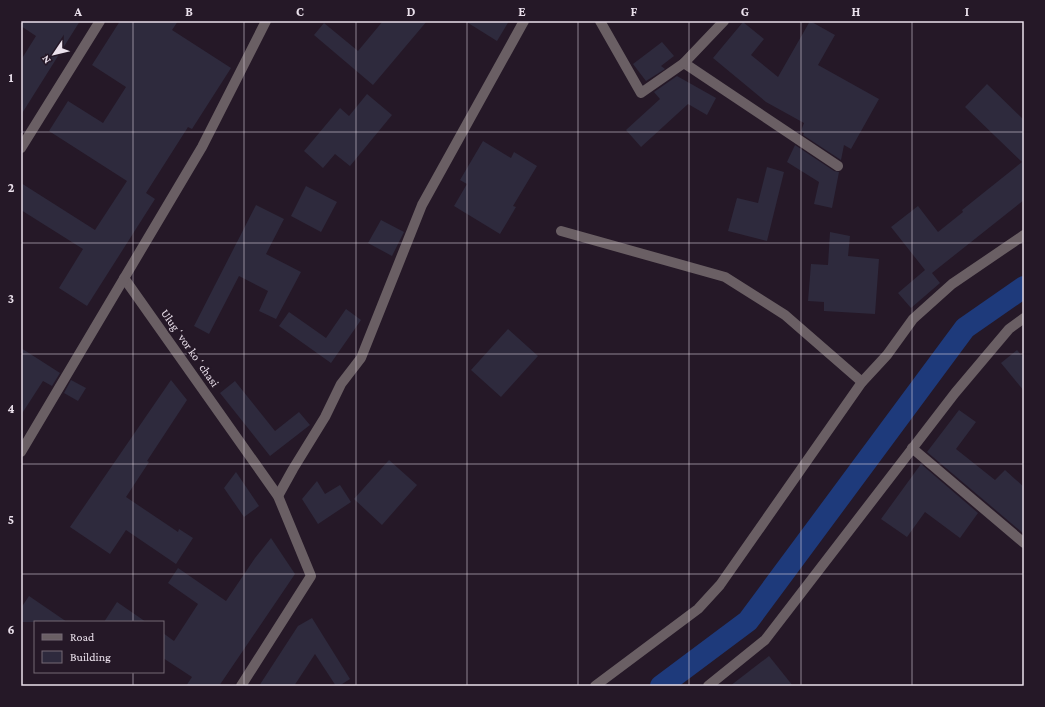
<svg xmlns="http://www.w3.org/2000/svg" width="1045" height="707" viewBox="0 0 1045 707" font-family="'Crimson Pro',serif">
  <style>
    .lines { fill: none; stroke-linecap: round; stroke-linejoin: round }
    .canal { stroke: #1e3a7b; stroke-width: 22 }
    .building { fill: #2e2a3d }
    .minor { stroke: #6a5f64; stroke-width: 10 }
    .grid { fill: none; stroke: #eae0eb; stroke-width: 1; stroke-opacity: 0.55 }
    .labels { text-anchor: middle; stroke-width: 4; stroke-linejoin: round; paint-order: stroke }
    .street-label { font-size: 12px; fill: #eae0eb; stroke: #251827 }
    .neatline { fill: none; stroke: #eae0eb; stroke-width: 1.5 }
    .grid-label { font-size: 13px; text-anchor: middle; font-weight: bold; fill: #eae0eb }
  </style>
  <rect width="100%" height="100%" fill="#251827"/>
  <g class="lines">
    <path class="canal" d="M661,686L748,621L965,328L1024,287"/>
  </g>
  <g class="building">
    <path d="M21,21H80L21,115V60L36,36L21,26Z"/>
    <path d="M120,21H178L172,30L231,68L192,129L188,127L146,193L155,199L87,306L59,288L83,249L21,210V183L95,230L127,181L49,131L68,101L103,123L126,87L92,65Z"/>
    <path d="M383,21H427L373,85L314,35L324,23L358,51Z"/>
    <path d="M465,21H509L497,41Z"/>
    <path d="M810,21L835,35L818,65L879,99L851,149L844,145L841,160L803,135L804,133L801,131L804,123L766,102L713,58L743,22L764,39L751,55L778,77Z"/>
    <path d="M662,42L674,56L661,66L665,69L646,81L633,64Z"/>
    <path d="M677,76L716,98L707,115L688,104L641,147L626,130L660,99L654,92Z"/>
    <path d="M987,84L1024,120V200L932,273L940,283L911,308L898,293L925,270L891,227L918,206L938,232L963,212L962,210L1022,162L965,107Z"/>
    <path d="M367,94L392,115L350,166L335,154L323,168L304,151L340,108L349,116Z"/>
    <path d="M483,141L511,158L514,152L537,166L513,206L516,207L500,234L454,206L467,184L460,180Z"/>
    <path d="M795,145L834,171L839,172L832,208L814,204L819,182L787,162Z"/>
    <path d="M767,167L784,172L767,241L728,231L737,198L758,203Z"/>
    <path d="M306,186L337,202L321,232L291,216Z"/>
    <path d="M256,205L284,219L266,254L301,272L276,319L259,311L268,291L239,276L209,334L194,326Z"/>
    <path d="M381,220L404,232L392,256L368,243Z"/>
    <path d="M830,232L850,236L848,256L879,259L875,314L824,311V302L808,301L811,264L828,265Z"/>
    <path d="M346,309L361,320L331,363L279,326L289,312L326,338Z"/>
    <path d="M508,329L538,356L501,397L471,370Z"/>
    <path d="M21,348L60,373L52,386L43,381L21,415Z"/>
    <path d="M1017,350L1024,358V391L1001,363Z"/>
    <path d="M71,380L86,388L78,401L64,393Z"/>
    <path d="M171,380L187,400L147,461L149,462L126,497L178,532L179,529L193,538L176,564L126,530L110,554L70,527Z"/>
    <path d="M235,381L275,431L299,412L310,425L270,456L220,393Z"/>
    <path d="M959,410L976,422L956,449L995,480L1005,470L1024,487V534L927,452Z"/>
    <path d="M389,460L417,485L382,525L354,499Z"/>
    <path d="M921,464L978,513L960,538L925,512L907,537L881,519Z"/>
    <path d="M236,472L259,506L244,517L224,488Z"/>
    <path d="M317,481L325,494L340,485L351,502L318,524L302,499Z"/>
    <path d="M271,538L295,574L219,686H186L192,677L163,658V633L174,641L198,604L168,583L178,568L226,601L255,558Z"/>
    <path d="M29,596L67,622H21V608Z"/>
    <path d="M117,602L146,622H104Z"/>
    <path d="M312,618L350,679L339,686H336L315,654L294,686H259L298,626Z"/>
    <path d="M769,656L793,686H730Z"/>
  </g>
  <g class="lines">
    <g class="minor">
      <path d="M600,21L641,93L684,63L838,166"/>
      <path d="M684,63L724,21"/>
      <path d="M21,148L100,21"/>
      <path d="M561,231L725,277L785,315L862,382"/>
      <path d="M124,278L278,496L311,576L241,686"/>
      <path d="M912,448L1024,543"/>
      <path d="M21,452L202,147L266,21"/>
      <path d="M278,496L293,469L325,417L341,384L361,358L422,205L524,21"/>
      <path d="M595,686L698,609L720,585L862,382L887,355L913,319L952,284L1024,235"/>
      <path d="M708,686L765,640L955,393L1009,329L1024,318"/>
    </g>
  </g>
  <path class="grid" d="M133,21V622M244,21V686M356,21V686M467,21V686M578,21V686M689,21V686M801,21V686M912,21V686M21,132H1024M21,243H1024M21,354H1024M21,464H1024M21,574H1024M133,672V686"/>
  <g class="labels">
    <g class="street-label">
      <text transform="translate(190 348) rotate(55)" y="4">Ulugʻvor koʻchasi</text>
    </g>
  </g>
  <rect width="1045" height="707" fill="none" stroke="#251827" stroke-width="44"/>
  <rect x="34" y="621" width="130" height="52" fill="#251827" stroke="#746875"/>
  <rect x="42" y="634" width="20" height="6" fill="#6a5f64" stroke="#746875"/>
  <text x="70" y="641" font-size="12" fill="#eae0eb">Road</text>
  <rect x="42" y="651" width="20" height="12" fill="#2e2a3d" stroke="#746875"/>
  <text x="70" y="661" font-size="12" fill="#eae0eb">Building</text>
  <g transform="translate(54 54) rotate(235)" stroke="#251827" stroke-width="3" paint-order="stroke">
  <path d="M0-3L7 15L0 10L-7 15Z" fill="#eae0eb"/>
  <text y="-6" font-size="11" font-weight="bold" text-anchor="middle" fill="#eae0eb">N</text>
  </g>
  <rect x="22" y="22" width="1001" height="663" class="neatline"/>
  <g class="grid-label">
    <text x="78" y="16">A</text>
    <text x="189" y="16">B</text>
    <text x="300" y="16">C</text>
    <text x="411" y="16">D</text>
    <text x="522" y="16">E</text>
    <text x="634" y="16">F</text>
    <text x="745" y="16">G</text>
    <text x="856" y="16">H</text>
    <text x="967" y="16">I</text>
    <text x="11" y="82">1</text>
    <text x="11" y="192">2</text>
    <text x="11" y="303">3</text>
    <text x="11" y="413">4</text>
    <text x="11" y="524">5</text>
    <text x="11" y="634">6</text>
  </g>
</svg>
